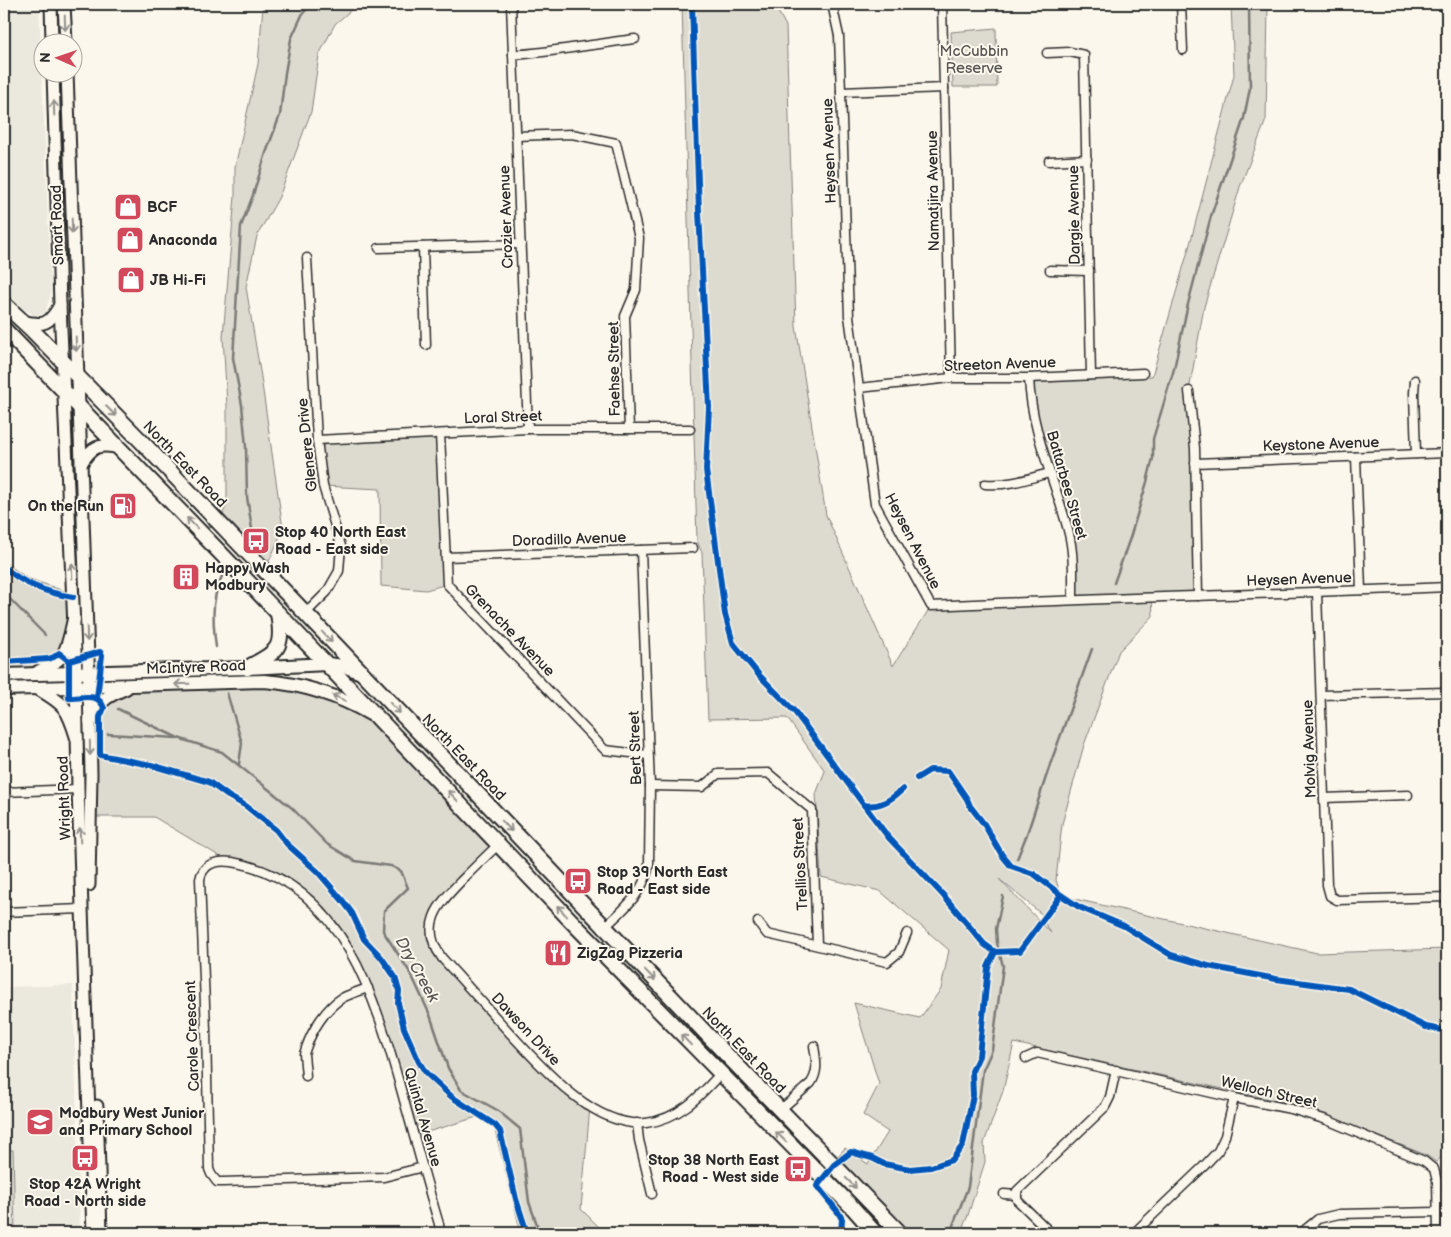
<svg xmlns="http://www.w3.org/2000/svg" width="1451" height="1237" viewBox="0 0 1451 1237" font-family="'Balsamiq Sans',sans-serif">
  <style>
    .built { fill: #ebe8de }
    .green { fill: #dddad0; stroke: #84827e; fill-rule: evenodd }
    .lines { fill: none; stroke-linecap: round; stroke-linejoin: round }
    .stream { stroke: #7b7a75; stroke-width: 2.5 }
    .street-casing { stroke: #2b2b2b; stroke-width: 11 }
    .secondary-casing { stroke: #2b2b2b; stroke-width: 15 }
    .primary-casing { stroke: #2b2b2b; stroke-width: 16 }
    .highway-casing { stroke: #2b2b2b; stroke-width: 18 }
    .street { stroke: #fbf7ec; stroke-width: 8 }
    .secondary { stroke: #fbf7ec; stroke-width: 11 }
    .primary { stroke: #fbf7ec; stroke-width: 12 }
    .highway { stroke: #fbf7ec; stroke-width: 14 }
    .cycleway-casing { stroke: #fbf7ec; stroke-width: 9 }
    .cycleway { stroke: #0057b8; stroke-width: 6 }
    .oneway { stroke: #93918c }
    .labels { text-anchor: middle; stroke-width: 4; stroke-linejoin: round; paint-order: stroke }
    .park-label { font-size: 15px; fill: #585754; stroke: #fbf7ec }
    .street-label { font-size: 15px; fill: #2b2b2b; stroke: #fbf7ec }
    .poi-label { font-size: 15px; font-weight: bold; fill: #2b2b2b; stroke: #fbf7ec; text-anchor: start }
    .water-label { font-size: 16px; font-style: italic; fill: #5a5956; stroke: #fbf7ec }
  </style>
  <rect width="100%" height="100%" fill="#fbf7ec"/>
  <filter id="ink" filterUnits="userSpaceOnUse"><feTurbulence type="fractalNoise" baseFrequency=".02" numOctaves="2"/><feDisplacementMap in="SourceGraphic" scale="10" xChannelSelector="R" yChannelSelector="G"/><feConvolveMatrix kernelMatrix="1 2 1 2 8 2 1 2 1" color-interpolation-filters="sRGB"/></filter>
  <g filter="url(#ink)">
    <g class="built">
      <path d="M4,4H39L51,293L45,313L36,316L18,307L4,293Z"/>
      <path d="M73,985L80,1233H4V987Z"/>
    </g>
    <g class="green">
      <path d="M267,4H358L335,24L319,55L311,112L279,197L257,236L246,287L261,377L283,529L265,571L219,523L227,504V405L223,336L235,196V167L258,64L263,6Z"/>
      <path d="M682,4H774L786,26L796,326L826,515L893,666L931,606L1073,599L1069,534L1029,395V378L1152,376L1190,244L1234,75L1231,4H1268L1266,120L1240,187L1204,307L1189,391L1198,596L1152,597L1153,616L1119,651L1084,745L1062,824L1056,880L1061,896L1317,953L1447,949V1154H1445L1436,1162L1426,1155L1305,1107L1014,1043L1003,1091L984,1143L985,1162L967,1218L960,1233H911L837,1157L845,1148L868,1164L888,1132L863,1115L879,1084L854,1003L920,1018L941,989L949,950L880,891L821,877L816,794L825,771L787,718L708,719L702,553L697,541ZM999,879L1045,917L1049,912L1043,921L1051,933Z"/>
      <path d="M996,28L997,87H953L951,32Z"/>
      <path d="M440,434L447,584L426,590L381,586L380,489L323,486L317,440Z"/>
      <path d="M4,562L27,578L67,592L69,641L34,674L4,675Z"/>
      <path d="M129,686L292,687L382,721L499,844L434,915V945L556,1081L590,1106L581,1209L605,1233H521L494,1127L477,1117L414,1136L365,981L334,929L290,884L229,862L154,817H90L93,713Z"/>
      <path d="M4,1150H13L15,1233H4Z"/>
    </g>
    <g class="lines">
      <g class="stream">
        <path d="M244,541L252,529L247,497L246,447L242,405L233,358L241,226L252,198L266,153L280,115L285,73L291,39L303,13L312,4"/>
        <path d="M1114,583L1130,538L1147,482L1153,458V439L1174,369L1188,304L1211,216L1244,118L1250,88L1249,4"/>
        <path d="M4,593L45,635"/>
        <path d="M216,647C212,618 211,592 227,567"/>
        <path d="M227,693L242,743L239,764"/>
        <path d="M118,709L178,738L222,752L292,808L327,844L355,861L391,866L401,871L408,888L384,911L383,931L411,974L430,1015L448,1068L461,1090L497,1110L520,1129L529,1202L540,1233"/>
        <path d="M108,734L177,738"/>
        <path d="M1017,859L1027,834L1051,762L1092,649"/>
        <path d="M950,1233L968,1187L983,1070L992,1050L1003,966L997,943L996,929L1003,896"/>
      </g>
      <defs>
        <g id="street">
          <path d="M511,4L528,429"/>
          <path d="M832,4L839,36L849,316L875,504L931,606C1103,598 1275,594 1447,587"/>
          <path d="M942,4L951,378"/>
          <path d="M1181,4L1183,50"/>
          <path d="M1047,53L1070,52L1084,55L1091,375"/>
          <path d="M513,55C554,52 594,44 635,39"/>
          <path d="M841,92L944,88"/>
          <path d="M516,136L572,134L616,143L639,238L636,290L625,316L629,429"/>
          <path d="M1049,161L1087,159"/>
          <path d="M423,247L426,345"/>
          <path d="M379,248L521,244"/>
          <path d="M1050,270L1089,271"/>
          <path d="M1029,378C1031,433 1056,482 1069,534C1074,555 1073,577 1073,599"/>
          <path d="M1415,380L1414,393L1416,454"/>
          <path d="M859,388L951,378H1029L1143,373"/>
          <path d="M1189,391L1195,448L1198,596"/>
          <path d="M440,434L447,584L605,750L648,755"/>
          <path d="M317,440L528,429H690"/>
          <path d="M1356,457L1361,590"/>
          <path d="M1195,463L1447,453"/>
          <path d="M985,484C1008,486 1027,479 1049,473"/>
          <path d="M446,557L693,548"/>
          <path d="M1317,592L1327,885L1330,896L1337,900L1447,897"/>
          <path d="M305,614L327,592L339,571L341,546L323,486L317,440L307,258"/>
          <path d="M1321,695L1447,692"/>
          <path d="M650,786L702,787L718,774L768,773L812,810L817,945"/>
          <path d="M4,792L78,789"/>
          <path d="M1324,798L1408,795"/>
          <path d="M499,844C486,856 474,868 462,880C439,904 418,925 442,958C464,982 486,1007 508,1031C540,1065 594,1129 646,1123C679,1119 699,1097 720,1074"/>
          <path d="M4,912L82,909"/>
          <path d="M758,922L767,934L887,962L899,952L907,933"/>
          <path d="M604,928C624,909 645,892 649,864L650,786L641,550"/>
          <path d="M1026,1058L1037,1053L1234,1098L1291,1109L1327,1120L1424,1161L1434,1169L1437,1181L1438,1233"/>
          <path d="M306,1076L304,1054L306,1048C312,1030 326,1008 342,998C350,994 359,991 368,988"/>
          <path d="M780,1110L811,1083C819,1071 816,1060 814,1046"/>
          <path d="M637,1123L639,1140L652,1194"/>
          <path d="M423,1167L384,1177L223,1182H217L211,1174L209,1169L206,1030L200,879C203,863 218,860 232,862C343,881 376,1000 402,1093C414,1136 426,1181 439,1224L440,1233"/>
          <path d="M1004,1194L1017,1195"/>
          <path d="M1051,1233L1017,1200V1191L1105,1107L1110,1097L1116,1070"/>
          <path d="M1134,1233L1204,1166L1218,1151L1225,1136L1234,1098"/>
          <path d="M1301,1233L1318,1219L1339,1214L1438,1212"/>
        </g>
        <g id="secondary">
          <path d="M51,4L52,42"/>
          <path d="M64,4L66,42"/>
          <path d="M53,72L60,305L76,673L78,789L93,1233"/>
          <path d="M67,72L89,686L91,774L89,885"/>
          <path d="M22,321C44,326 49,325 60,305"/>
          <path d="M81,464C92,446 99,443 120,448"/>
          <path d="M97,1106L101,1233"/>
        </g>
        <g id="primary">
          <path d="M38,672C68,657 67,651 74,619"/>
          <path d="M4,675L247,668L327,664L344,666L361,673"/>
          <path d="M37,688C65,704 68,708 77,738"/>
          <path d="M4,689L264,681C303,684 338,695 372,715"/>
          <path d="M90,721C99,701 106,696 126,688"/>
        </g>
        <g id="highway">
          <path d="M4,304L31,329L142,442L721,1049L900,1233"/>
          <path d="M4,329L234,567L578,928L853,1208L875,1233"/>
          <path d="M247,668C278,651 284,650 278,613"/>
        </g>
      </defs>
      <use href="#street" class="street-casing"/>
      <use href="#secondary" class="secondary-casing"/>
      <use href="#primary" class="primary-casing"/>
      <use href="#highway" class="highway-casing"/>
      <use href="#street" class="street"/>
      <use href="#secondary" class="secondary"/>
      <use href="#primary" class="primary"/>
      <use href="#highway" class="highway"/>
      <defs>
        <g id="cycleway">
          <path d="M692,4L699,212L709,407L706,470L725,614L733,643L759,675L795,712L864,805C880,808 892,799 903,789"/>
          <path d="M4,567C23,584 47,593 73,597"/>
          <path d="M69,661L100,652L102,655L97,698"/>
          <path d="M4,662L48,659L54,657L59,653L69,661V698C84,698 98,692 104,708L100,717V755L151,765L209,782L228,796L246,806L276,830L287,844L318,872L343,901L352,913L364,939L381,957L395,977L399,991L398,1003L404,1028L419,1062L426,1073L452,1097L495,1125L500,1131L516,1199L527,1233"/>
          <path d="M917,778L930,770L948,771L967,799L970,806L984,824L1002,855L1011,866L1034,874L1061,895"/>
          <path d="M864,805L889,838L943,895L984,944L995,952L1020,951L1061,895L1079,907L1124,926L1171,955L1208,966L1276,979L1349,989L1426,1027L1447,1031"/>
          <path d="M841,1233L842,1219L838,1212L817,1186L834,1165L851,1152L872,1158L884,1164L910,1169L931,1167L952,1160L963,1145L973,1095L972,1071L979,1056L988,967L995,952"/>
        </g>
      </defs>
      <use href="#cycleway" class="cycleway-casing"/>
      <use href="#cycleway" class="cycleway"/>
    </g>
    <defs><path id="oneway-shaft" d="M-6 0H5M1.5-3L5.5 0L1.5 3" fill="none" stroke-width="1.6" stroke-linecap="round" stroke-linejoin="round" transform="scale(1.25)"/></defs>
    <g class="oneway">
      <use href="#oneway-shaft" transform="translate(65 23) rotate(88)"/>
      <use href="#oneway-shaft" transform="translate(54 108) rotate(-92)"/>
      <use href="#oneway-shaft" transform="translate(72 226) rotate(88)"/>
      <use href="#oneway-shaft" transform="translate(76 344) rotate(88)"/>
      <use href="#oneway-shaft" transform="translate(111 411) rotate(45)"/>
      <use href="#oneway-shaft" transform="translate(192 523) rotate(-134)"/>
      <use href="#oneway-shaft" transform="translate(72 571) rotate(-92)"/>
      <use href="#oneway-shaft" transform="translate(87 634) rotate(88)"/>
      <use href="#oneway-shaft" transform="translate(327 637) rotate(46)"/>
      <use href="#oneway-shaft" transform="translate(182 684) rotate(178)"/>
      <use href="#oneway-shaft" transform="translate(339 698) rotate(-156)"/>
      <use href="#oneway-shaft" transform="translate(395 708) rotate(46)"/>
      <use href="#oneway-shaft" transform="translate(90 748) rotate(89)"/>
      <use href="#oneway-shaft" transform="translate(453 796) rotate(-133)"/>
      <use href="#oneway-shaft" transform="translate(507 826) rotate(46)"/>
      <use href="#oneway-shaft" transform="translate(80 835) rotate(-92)"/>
      <use href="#oneway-shaft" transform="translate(562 911) rotate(-133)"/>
      <use href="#oneway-shaft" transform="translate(650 975) rotate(46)"/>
      <use href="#oneway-shaft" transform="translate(686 1040) rotate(-134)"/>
      <use href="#oneway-shaft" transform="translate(781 1137) rotate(-135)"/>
      <use href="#oneway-shaft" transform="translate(851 1183) rotate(45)"/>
    </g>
  </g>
  <defs>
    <symbol id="shop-square" viewBox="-11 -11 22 22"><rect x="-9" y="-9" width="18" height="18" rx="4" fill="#d1495b" stroke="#fbf7ec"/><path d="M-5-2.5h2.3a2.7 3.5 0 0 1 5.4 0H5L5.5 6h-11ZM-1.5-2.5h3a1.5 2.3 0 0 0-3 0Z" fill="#fff"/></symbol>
    <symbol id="fuel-square" viewBox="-11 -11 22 22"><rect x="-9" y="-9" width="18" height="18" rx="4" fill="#d1495b" stroke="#fbf7ec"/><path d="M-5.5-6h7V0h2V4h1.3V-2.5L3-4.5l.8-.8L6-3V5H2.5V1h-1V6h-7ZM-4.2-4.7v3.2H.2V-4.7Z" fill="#fff"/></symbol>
    <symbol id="bus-square" viewBox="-11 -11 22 22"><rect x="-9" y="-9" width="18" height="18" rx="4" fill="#d1495b" stroke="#fbf7ec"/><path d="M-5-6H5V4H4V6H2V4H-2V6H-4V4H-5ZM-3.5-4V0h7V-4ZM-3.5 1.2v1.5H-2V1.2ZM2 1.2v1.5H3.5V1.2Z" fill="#fff"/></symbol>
    <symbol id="building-square" viewBox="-11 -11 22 22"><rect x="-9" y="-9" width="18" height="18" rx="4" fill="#d1495b" stroke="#fbf7ec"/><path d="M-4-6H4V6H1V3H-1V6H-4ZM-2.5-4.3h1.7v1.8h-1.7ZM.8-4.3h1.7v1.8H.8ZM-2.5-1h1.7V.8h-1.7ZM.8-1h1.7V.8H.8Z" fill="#fff"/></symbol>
    <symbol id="restaurant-square" viewBox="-11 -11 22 22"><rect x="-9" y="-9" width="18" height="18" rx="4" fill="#d1495b" stroke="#fbf7ec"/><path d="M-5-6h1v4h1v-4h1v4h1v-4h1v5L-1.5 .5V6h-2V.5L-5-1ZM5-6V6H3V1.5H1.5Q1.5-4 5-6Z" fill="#fff"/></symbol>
    <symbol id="school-square" viewBox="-11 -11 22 22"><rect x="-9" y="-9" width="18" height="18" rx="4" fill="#d1495b" stroke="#fbf7ec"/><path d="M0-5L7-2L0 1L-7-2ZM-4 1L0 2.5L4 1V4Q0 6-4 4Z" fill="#fff"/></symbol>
  </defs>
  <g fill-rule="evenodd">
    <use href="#shop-square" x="112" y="191" width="32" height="32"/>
    <use href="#shop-square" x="114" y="224" width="32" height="32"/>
    <use href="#shop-square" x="115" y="264" width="32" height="32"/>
    <use href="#fuel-square" x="107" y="490" width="32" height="32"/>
    <use href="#bus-square" x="240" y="525" width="32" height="32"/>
    <use href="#building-square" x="170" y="561" width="32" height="32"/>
    <use href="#bus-square" x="562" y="865" width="32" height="32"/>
    <use href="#restaurant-square" x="542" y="937" width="32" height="32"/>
    <use href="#school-square" x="24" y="1106" width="32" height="32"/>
    <use href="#bus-square" x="69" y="1142" width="32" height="32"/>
    <use href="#bus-square" x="782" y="1153" width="32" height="32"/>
  </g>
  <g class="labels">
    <g class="park-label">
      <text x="974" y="56">McCubbin<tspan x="974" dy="17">Reserve</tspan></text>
    </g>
    <g class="street-label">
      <text transform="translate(829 151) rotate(-92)" y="5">Heysen Avenue</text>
      <text transform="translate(933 191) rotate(-91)" y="5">Namatjira Avenue</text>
      <text transform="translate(1074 215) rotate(-91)" y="5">Dargie Avenue</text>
      <text transform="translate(506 217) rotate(-92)" y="5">Crozier Avenue</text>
      <text transform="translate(57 225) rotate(-92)" y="5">Smart Road</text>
      <text transform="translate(1000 364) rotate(-2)" y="5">Streeton Avenue</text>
      <text transform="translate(614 369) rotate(-91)" y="5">Faehse Street</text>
      <text transform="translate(503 417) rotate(-2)" y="5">Loral Street</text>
      <text transform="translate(1321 444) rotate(-2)" y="5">Keystone Avenue</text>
      <text transform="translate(307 445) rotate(-96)" y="5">Glenere Drive</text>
      <text transform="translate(185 464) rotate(46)" y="5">North East Road</text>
      <text transform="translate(1067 485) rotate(74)" y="5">Battarbee Street</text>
      <text transform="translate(569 539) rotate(-2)" y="5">Doradillo Avenue</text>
      <text transform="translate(913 541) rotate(63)" y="5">Heysen Avenue</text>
      <text transform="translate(1299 579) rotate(-2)" y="5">Heysen Avenue</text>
      <text transform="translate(510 630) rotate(46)" y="5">Grenache Avenue</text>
      <text transform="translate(196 667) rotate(-2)" y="5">McIntyre Road</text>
      <text transform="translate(635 748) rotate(-92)" y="5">Bert Street</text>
      <text transform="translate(1309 749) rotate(-92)" y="5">Molvig Avenue</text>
      <text transform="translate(464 757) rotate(46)" y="5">North East Road</text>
      <text transform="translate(64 798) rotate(-92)" y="5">Wright Road</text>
      <text transform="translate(800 864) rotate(-93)" y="5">Trellios Street</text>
      <text transform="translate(526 1029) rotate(47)" y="5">Dawson Drive</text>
      <text transform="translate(192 1036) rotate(-92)" y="5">Carole Crescent</text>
      <text transform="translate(744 1050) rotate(46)" y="5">North East Road</text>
      <text transform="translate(1269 1092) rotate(13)" y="5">Welloch Street</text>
      <text transform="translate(423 1117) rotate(74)" y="5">Quintal Avenue</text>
    </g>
    <g class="poi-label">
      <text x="147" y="212">BCF</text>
      <text x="149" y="245">Anaconda</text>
      <text x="150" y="285">JB Hi-Fi</text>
      <text x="104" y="511" text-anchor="end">On the Run</text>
      <text x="275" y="537">Stop 40 North East<tspan x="275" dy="17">Road - East side</tspan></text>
      <text x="205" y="573">Happy Wash<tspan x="205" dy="17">Modbury</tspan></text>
      <text x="597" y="877">Stop 39 North East<tspan x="597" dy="17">Road - East side</tspan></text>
      <text x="577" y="958">ZigZag Pizzeria</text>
      <text x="59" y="1118">Modbury West Junior<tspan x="59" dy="17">and Primary School</tspan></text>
      <text x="779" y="1165" text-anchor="end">Stop 38 North East<tspan x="779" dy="17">Road - West side</tspan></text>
      <text x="85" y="1189" text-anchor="middle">Stop 42A Wright<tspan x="85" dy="17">Road - North side</tspan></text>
    </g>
    <g class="water-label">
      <text transform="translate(418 969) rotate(61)" y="6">Dry Creek</text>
    </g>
  </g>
  <rect width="1451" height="1237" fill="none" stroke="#fbf7ec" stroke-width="20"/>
  <rect x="10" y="10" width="1431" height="1217" fill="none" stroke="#2b2b2b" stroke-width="2" filter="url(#ink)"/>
  <g transform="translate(58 58) rotate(272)"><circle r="24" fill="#fbf7ec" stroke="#a8a59f"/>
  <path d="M0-4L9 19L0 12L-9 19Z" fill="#d1495b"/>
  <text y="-8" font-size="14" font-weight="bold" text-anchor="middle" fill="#2b2b2b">N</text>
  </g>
</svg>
